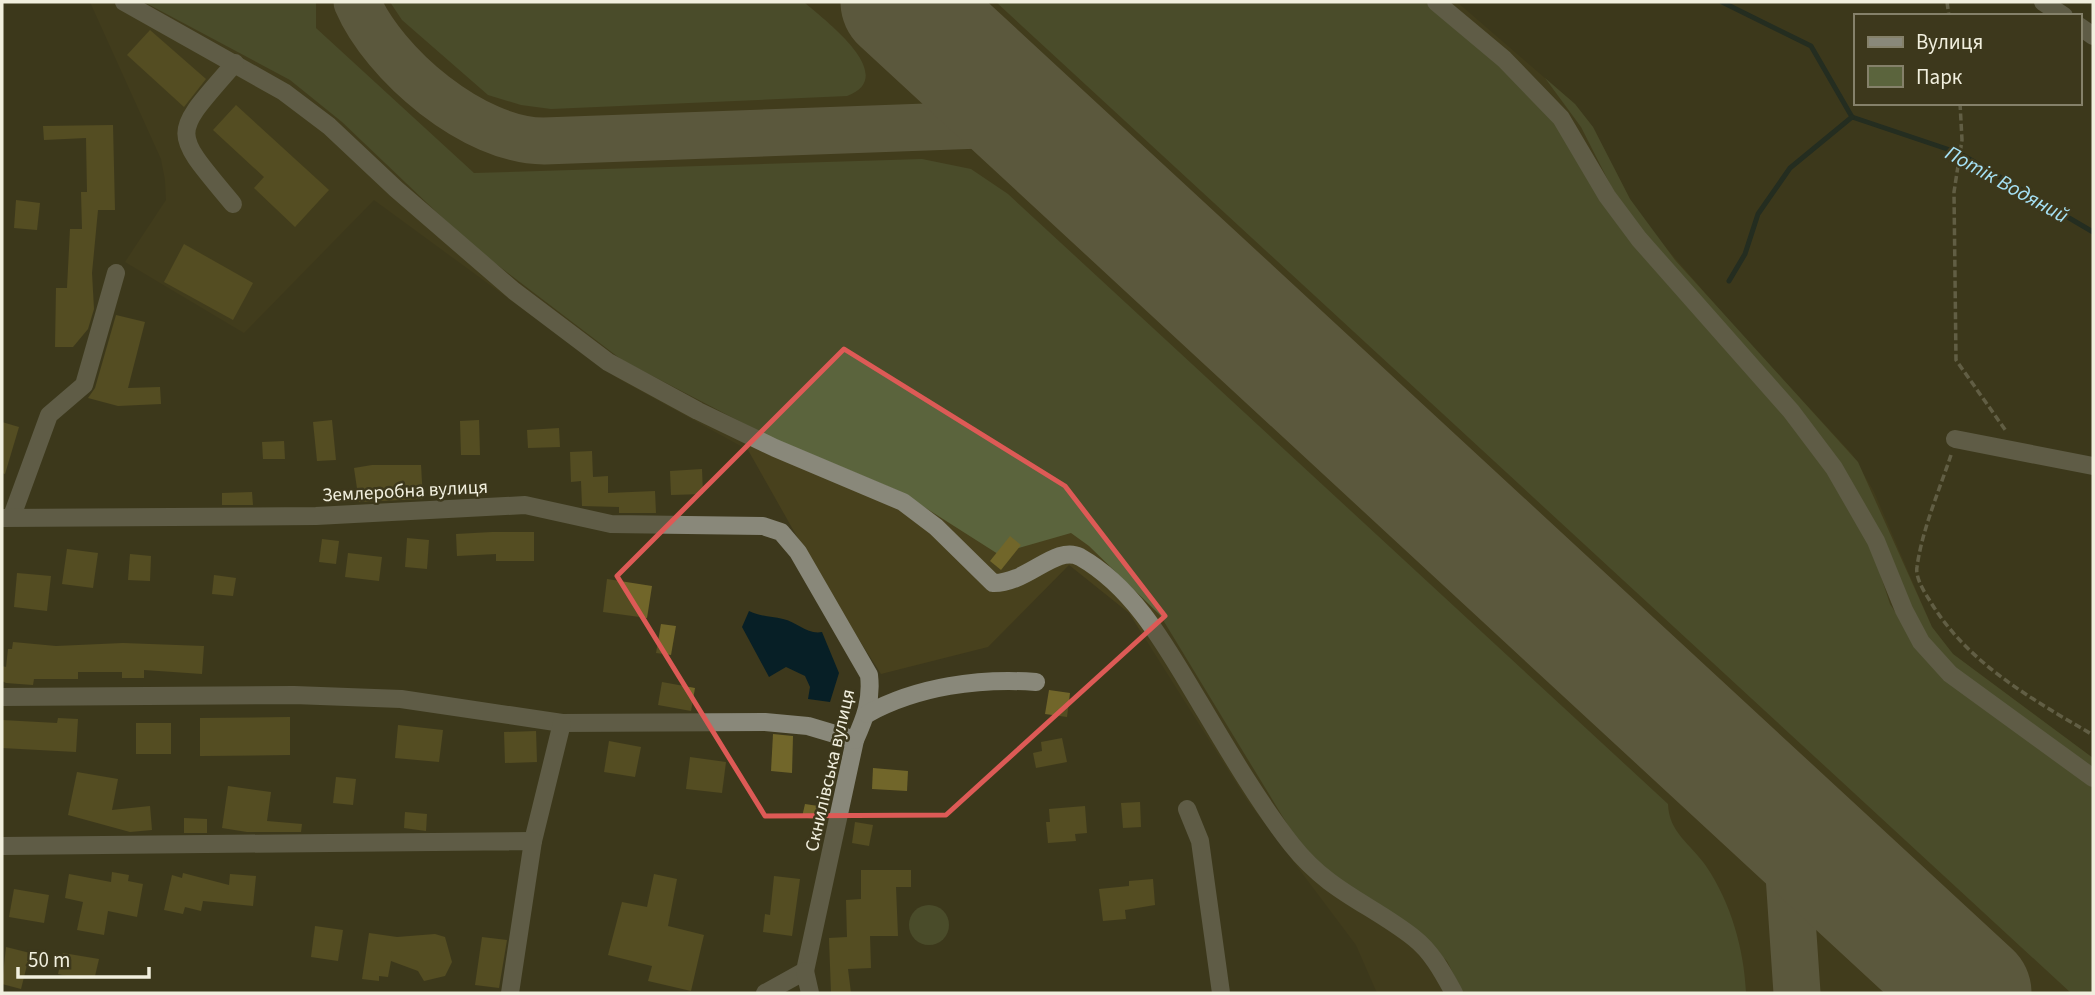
<svg xmlns="http://www.w3.org/2000/svg" width="2095" height="995" viewBox="0 0 2095 995" font-family="'Source Sans 3',sans-serif">
  <style>
    .built { fill: #48411d }
    .green { fill: #5b643d }
    .water { fill: #071f26 }
    .lines { fill: none; stroke-linecap: round; stroke-linejoin: round }
    .stream { stroke: #071f26; stroke-width: 5 }
    .taxiway { stroke: #827e67; stroke-width: 47 }
    .runway { stroke: #827e67; stroke-width: 119 }
    .building { fill: #71662a }
    .path { stroke: #8f8c75; stroke-width: 3.5; stroke-dasharray: 7 3.5; stroke-linecap: butt }
    .minor { stroke: #89887a; stroke-width: 18 }
    .marked { fill: none; stroke: #dd5a56; stroke-width: 5; stroke-linejoin: round }
    .labels { text-anchor: middle; stroke-width: 5; stroke-linejoin: round; paint-order: stroke }
    .street-label { font-size: 19px; fill: #f1efde; stroke: #3d381c }
    .water-label { font-size: 21px; font-style: italic; fill: #a6e2f6; stroke: #3d381c }
  </style>
  <rect width="100%" height="100%" fill="#3d381c"/>
  <path class="built" d="M90,2H1457L1575,104L1593,127L1630,199L1649,228L1739,332L1852,454L1874,492L1932,627L1953,654L2093,758V993H1377L1356,945L1247,800L1129,613L1069,565L988,647L881,674L826,588L748,450L617,378L374,200L244,333L125,262L166,200L165,180L161,159Z"/>
  <g class="green">
    <path d="M144,2H316V28L474,173L922,159L971,169L1008,194L1668,804C1669,833 1690,843 1706,866C1731,903 1744,949 1746,993H1463L1447,961L1415,931L1379,911L1310,855L1292,832L1160,615L1089,546L1071,533L998,554L899,491L770,437L622,360L470,244L342,122L290,80Z"/>
    <path d="M390,2H804C823,19 901,76 847,96L551,109L521,105L488,95L402,20Z"/>
    <path d="M996,2H1432L1546,107L1723,343L1808,444L1850,504L1873,552L1890,604L1916,644L2093,784V993H2071Z"/>
    <path d="M1545,78L1575,104L1593,127L1630,199L1675,260L1858,462L1932,627L1953,654L2093,758V769L1959,672L1933,647L1915,617L1882,539L1661,258L1612,188L1581,127Z"/>
    <circle cx="929" cy="925" r="20"/>
  </g>
  <path class="water" d="M749,611C762,617 771,616 783,619C797,622 808,635 822,632L839,673L830,702L808,699L810,687L805,676L786,667L769,677L742,627Z"/>
  <g class="lines">
    <g class="stream">
      <path d="M1722,2L1811,46L1852,117L1959,153L2093,232"/>
      <path d="M1729,281L1745,254L1758,214L1790,168L1852,117"/>
    </g>
    <g class="taxiway">
      <path d="M357,2C384,65 474,141 544,141L981,125C1029,128 1058,151 1093,180"/>
      <path d="M1741,780L1772,821L1788,860L1797,993"/>
    </g>
    <path class="runway" d="M900,2L1972,993"/>
  </g>
  <g class="building">
    <path d="M150,30L206,79L184,107L127,55Z"/>
    <path d="M236,105L329,190L295,227L254,188L264,177L213,130Z"/>
    <path d="M113,125L115,210H98L92,273L94,309L88,329L73,347H55L56,288H67L70,229H82L81,192H87L86,138L44,140L43,126Z"/>
    <path d="M16,200L40,203L37,230L14,228Z"/>
    <path d="M184,244L253,283L233,320L164,282Z"/>
    <path d="M116,315L145,322L128,388L160,387L161,404L118,406L88,398L95,388Z"/>
    <path d="M332,420L336,460L317,461L313,422Z"/>
    <path d="M479,420L480,455H461L460,421Z"/>
    <path d="M2,422L19,427L5,474L2,473Z"/>
    <path d="M559,428L560,447L528,448L527,430Z"/>
    <path d="M284,441L285,459H263L262,442Z"/>
    <path d="M592,451L593,477L608,476V493L655,491L656,513H619V507L582,506L581,481L571,482L570,452Z"/>
    <path d="M372,465H421L423,499L359,502L354,468Z"/>
    <path d="M702,469L703,494L671,495L670,471Z"/>
    <path d="M252,492L253,505H222V493Z"/>
    <path d="M492,532H534V561H496V554L457,556L456,534Z"/>
    <path d="M1010,536L1021,545L1001,570L990,561Z"/>
    <path d="M407,538L429,540L427,569L405,567Z"/>
    <path d="M322,539L339,541L336,564L319,562Z"/>
    <path d="M67,549L98,553L93,588L62,584Z"/>
    <path d="M348,553L382,557L379,581L345,577Z"/>
    <path d="M130,554L151,556L150,581L128,580Z"/>
    <path d="M17,573L51,576L47,611L14,607Z"/>
    <path d="M214,575L236,578L233,596L212,594Z"/>
    <path d="M607,579L652,586L647,618L603,612Z"/>
    <path d="M661,624L676,626L671,655L656,653Z"/>
    <path d="M13,642L56,646L123,643L204,646L202,674L144,670V678H122V672H78V679H34L33,685L6,683L2,681V666L6,667L8,649H12Z"/>
    <path d="M662,682L695,688L691,711L658,705Z"/>
    <path d="M1049,690L1070,693L1067,717L1045,714Z"/>
    <path d="M290,717V755L200,756V718Z"/>
    <path d="M58,718L78,719L76,752L2,748V720L57,723Z"/>
    <rect x="136" y="723" width="35" height="31"/>
    <path d="M398,725L443,730L439,762L395,758Z"/>
    <path d="M536,731L537,762L505,763L504,732Z"/>
    <path d="M773,734L793,736L792,773L771,771Z"/>
    <path d="M1062,738L1067,762L1036,768L1033,753L1042,751L1041,742Z"/>
    <path d="M609,741L641,747L635,777L604,772Z"/>
    <path d="M690,757L726,762L722,793L686,789Z"/>
    <path d="M873,768L908,771L907,791L872,789Z"/>
    <path d="M77,772L118,779L112,810L150,806L152,830L130,832L68,815Z"/>
    <path d="M336,777L356,779L353,805L333,803Z"/>
    <path d="M228,786L271,792L267,821L302,824L301,832H247L222,828Z"/>
    <path d="M1140,802L1141,827L1123,828L1121,803Z"/>
    <path d="M805,804L825,807L822,821L802,817Z"/>
    <path d="M1085,806L1087,833L1075,834L1076,841L1048,843L1046,822H1050L1049,809Z"/>
    <path d="M405,812L427,814L426,831L404,828Z"/>
    <path d="M184,818L207,819V833H184Z"/>
    <path d="M855,822L873,825L869,846L852,843Z"/>
    <path d="M861,870H911V887H896L898,936H870L871,968L848,969L851,993H831L829,938L847,937L846,900L861,899Z"/>
    <path d="M112,872L129,875L128,881L143,884L137,917L108,911L104,935L77,930L83,902L65,898L69,874L111,882Z"/>
    <path d="M183,873L229,885L230,874L256,876L253,906L203,901L201,911L185,907L183,914L164,910L172,875L182,878Z"/>
    <path d="M654,874L677,879L668,926L704,935L691,991L648,981L652,966L608,955L622,902L647,907Z"/>
    <path d="M774,876L800,879L792,936L763,932L765,914L770,915Z"/>
    <path d="M1153,879L1155,905L1125,910L1126,919L1103,921L1099,889L1129,886V881Z"/>
    <path d="M14,889L49,895L44,923L9,917Z"/>
    <path d="M315,926L343,930L338,961L311,957Z"/>
    <path d="M369,933L397,937L435,934L445,937L452,962L445,976L424,981L418,971L391,961L388,977L379,976V981L362,979Z"/>
    <path d="M482,937L507,940L499,988L475,985Z"/>
    <path d="M6,947L30,953L21,989L2,984Z"/>
    <path d="M63,953L99,959L95,976L80,979L58,974Z"/>
  </g>
  <g class="lines">
    <g class="path">
      <path d="M1947,2L1949,16"/>
      <path d="M1960,103L1962,140L1954,192L1956,360L2006,431"/>
      <path d="M1951,455C1939,491 1922,530 1917,567C1915,578 1925,593 1930,601C1968,664 2032,699 2093,735"/>
    </g>
    <g class="minor">
      <path d="M124,2L284,92L329,126L396,189L514,291L608,362L698,411L775,448L903,502L936,527L993,583C1027,584 1056,544 1080,557C1136,589 1168,650 1200,703C1228,750 1259,803 1292,845C1329,892 1371,904 1414,938C1432,952 1443,973 1454,993"/>
      <path d="M1436,2L1504,59L1561,118L1607,196L1639,239L1791,411L1834,468L1876,541L1904,610L1921,642L1950,674L2093,778"/>
      <path d="M2043,2L2064,16"/>
      <path d="M2079,26L2093,36"/>
      <path d="M233,204C170,128 171,137 235,63"/>
      <path d="M1955,439L2093,466"/>
      <path d="M12,516L49,415L84,385L116,273"/>
      <path d="M2,518L316,516L525,505L611,524L763,526L781,532L798,552L869,675C872,700 865,718 855,740L805,971L765,993"/>
      <path d="M2,697L294,695L401,699L562,723L765,722L808,726L855,740"/>
      <path d="M867,714C918,686 979,678 1036,682"/>
      <path d="M1187,809L1200,841L1221,993"/>
      <path d="M533,841L562,723"/>
      <path d="M2,846L533,841L510,993"/>
      <path d="M805,971L810,993"/>
    </g>
  </g>
  <path d="M0 0H2095V995H0ZM844,349L1065,486L1165,616L946,815L765,816L617,576Z" fill="#3d381c" fill-opacity=".55" fill-rule="evenodd"/>
  <path class="marked" d="M844,349L1065,486L1165,616L946,815L765,816L617,576Z"/>
  <g class="labels">
    <g class="street-label">
      <text transform="translate(405 490) rotate(-3)" y="7">Землеробна вулиця</text>
      <text transform="translate(829 770) rotate(-77)" y="7">Скнилівська вулиця</text>
    </g>
    <g class="water-label">
      <text transform="translate(2007 184) rotate(29)" y="7">Потік Водяний</text>
    </g>
  </g>
  <rect width="2095" height="995" fill="none" stroke="#f1efde" stroke-width="7"/>
  <rect x="1854" y="14" width="228" height="91" fill="#3d381c" stroke="#85816a" stroke-width="2"/>
  <rect x="1868" y="37" width="35" height="10" fill="#89887a" stroke="#85816a" stroke-width="2"/>
  <text x="1916" y="49" font-size="21" fill="#f1efde">Вулиця</text>
  <rect x="1868" y="66" width="35" height="21" fill="#5b643d" stroke="#85816a" stroke-width="2"/>
  <text x="1916" y="84" font-size="21" fill="#f1efde">Парк</text>
  <path d="M18 967v10h131v-10" fill="none" stroke="#f1efde" stroke-width="3.5"/>
  <text x="28" y="967" font-size="21" fill="#f1efde" stroke="#3d381c" stroke-width="5" paint-order="stroke">50 m</text>
</svg>
